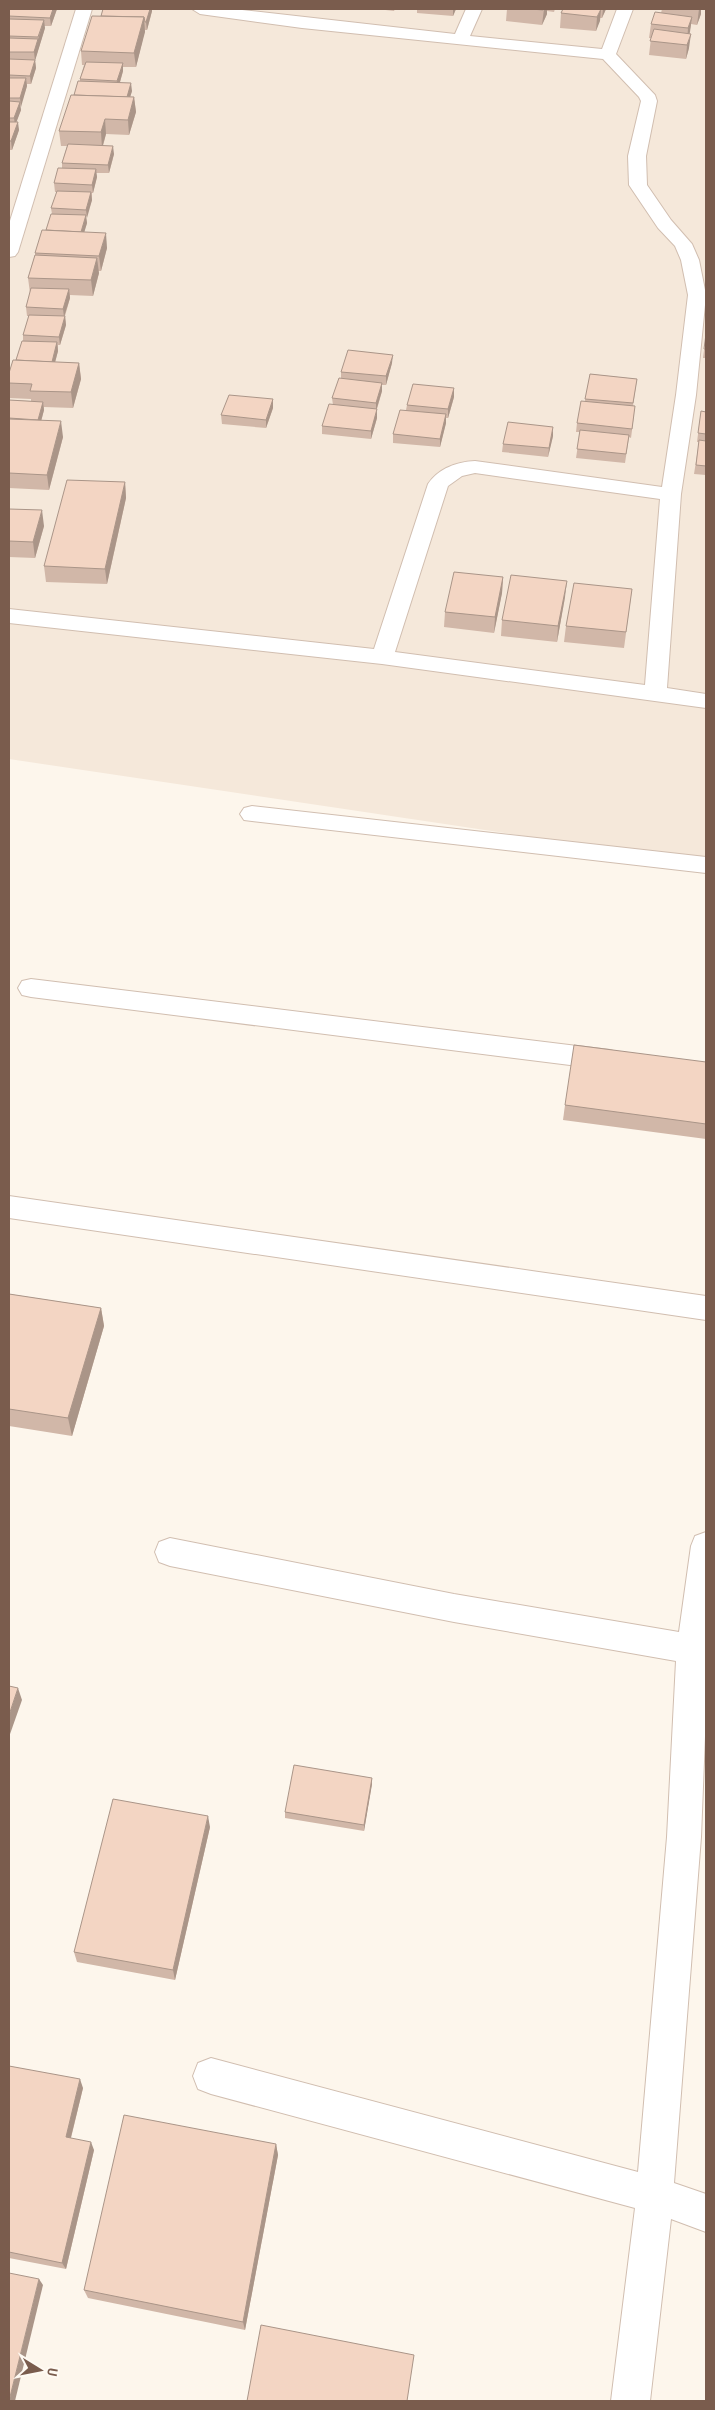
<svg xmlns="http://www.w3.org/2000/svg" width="715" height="2410" viewBox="0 0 715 2410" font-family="'Archivo Narrow',sans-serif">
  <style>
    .residential { fill: #f5e8da }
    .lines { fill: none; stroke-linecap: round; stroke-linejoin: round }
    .minor-casing { stroke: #d1beb0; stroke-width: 2 }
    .minor { fill: #fff; fill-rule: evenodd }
    .wall { fill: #d1b7a8 }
    .shaded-wall { fill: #aa9588 }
    .building { fill: #f3d5c3; stroke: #aa9588 }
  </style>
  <rect width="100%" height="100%" fill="#fdf6ec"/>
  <path class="residential" d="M9,9H706V863L9,759Z"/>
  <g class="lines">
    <defs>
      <g id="minor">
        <path d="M76,9H92L18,252L15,256L9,257V224Z"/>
        <path d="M192,9H233L455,34L466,9H482L470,36L602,49L617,9H633L616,54L655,95L657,101L646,156L647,185L671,220L692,244L699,260L706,295L696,395L681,494L667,688L706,694V708L382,664L9,623V609L374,649L428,484C439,468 457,462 475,461L662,487L676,395L688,295L681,260L675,246L658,228L629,185L628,156L641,101L639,97L603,59L302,28L200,14ZM475,473L660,499L645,685L395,652L448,486L462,476Z"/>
        <path d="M252,806L706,857V873L244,820L240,814L244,808Z"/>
        <path d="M31,979L610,1050L619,1053L623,1060L619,1067L610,1070L31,997L22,995L18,988L22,981Z"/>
        <path d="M9,1196L706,1296V1320L9,1218Z"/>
        <path d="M706,1532V1711L701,1837L674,2183L706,2194V2232L671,2219L650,2401H611L635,2208L211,2094L198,2089L193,2076L198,2063L211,2058L638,2172L667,1837L676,1661L454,1622L170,1566L159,1562L155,1552L159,1542L170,1538L454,1594L679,1632L691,1546L695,1536Z"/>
      </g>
    </defs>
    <use href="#minor" class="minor-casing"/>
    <use href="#minor" class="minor"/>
  </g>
  <g class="wall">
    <path d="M9,9H57L51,26H44L45,28L35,60L36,68L31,84H27V86L20,107L21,110L16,122L19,130L12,150H10L9,155Z"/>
    <path d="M103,9H152V11L147,30H145L136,67H123V71L120,82L132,91L130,97H134L136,112L129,135L106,134L103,146L114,154L109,173H96L97,177L93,193H92V200L86,218L87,223L84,232L107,248L101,271H98L99,273L93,296L70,295V298L65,316L66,325L60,345H58V351L55,362L79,363L81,379L73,408L44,407V410L41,421L63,437L49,490L9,488V400L31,401V399L9,398V373L16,360L23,341V335L29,316H27L26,307L30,293L28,278L35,255V253L46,231L52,214L51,208L57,192H55L54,183L62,168V163L67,146H61L59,131L74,95L80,81V79L84,65H82L81,51L101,16Z"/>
    <path d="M377,9H395L394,11Z"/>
    <path d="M417,9H456L453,16L417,13Z"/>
    <path d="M507,9H555L554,12L547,11V14L542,25L506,21Z"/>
    <path d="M563,9H606L602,18H600L596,31L560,28L561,13Z"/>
    <path d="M662,9H701V14L697,25L691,24L689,34V48L686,59L649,55L651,38H649L651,24L661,13Z"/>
    <path d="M706,334V358H703Z"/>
    <path d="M392,363L386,385H382V391L377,409V418L371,439L322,434V426L333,405L332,398L341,379V372Z"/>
    <path d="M590,374L637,379L633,406L634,415L631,438L629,437L625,463L576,458L580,432H576L577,423L585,401Z"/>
    <path d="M454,388V397L448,418H446V423L440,447L393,443V434L406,410L407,405Z"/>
    <path d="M273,399V408L266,428L222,424L221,415Z"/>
    <path d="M706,400V475L694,474L699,442H697L701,411L705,412Z"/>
    <path d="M553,436L548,457L502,452L503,444Z"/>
    <path d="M125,482L126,498L107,584L46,582L44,566Z"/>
    <path d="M9,509L44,526L35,558L9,557Z"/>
    <path d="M503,577L502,593L494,633L444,627L445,612Z"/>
    <path d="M632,589L624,648L564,642L566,626Z"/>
    <path d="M565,597L557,642L501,636L502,620Z"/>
    <path d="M706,1062V1139L563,1120L565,1105Z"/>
    <path d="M9,1294L101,1308L104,1326L72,1436L9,1426Z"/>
    <path d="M372,1778V1784L364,1831L285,1818V1812Z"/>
    <path d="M210,1827L175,1980L77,1962L74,1952Z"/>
    <path d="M9,2066L83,2088L71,2138L94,2150L66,2269L9,2258Z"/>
    <path d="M276,2144L278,2155L245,2330L88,2298L84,2290Z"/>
  </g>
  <g class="shaded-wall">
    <path d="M53,9H57L51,26L50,18Z"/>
    <path d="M150,9H152V11L147,30L146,22Z"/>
    <path d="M453,9H456L453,16Z"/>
    <path d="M544,9H547V14L542,25Z"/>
    <path d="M601,9L600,21L596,31L597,17Z"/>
    <path d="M603,9H606L602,18Z"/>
    <path d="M699,9H701V14L697,25Z"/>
    <path d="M144,17L145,32L136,67L134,53Z"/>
    <path d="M692,17L690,32L687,42L688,28Z"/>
    <path d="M44,20L45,28L35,61L34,52Z"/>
    <path d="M691,34L689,48L686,59L687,45Z"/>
    <path d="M35,60L36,68L31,84L30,76Z"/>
    <path d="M123,63V71L118,89L117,81Z"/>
    <path d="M26,78L27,86L21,107L20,98Z"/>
    <path d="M131,83L132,91L126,110L125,102Z"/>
    <path d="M134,97L136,112L129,135L128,120Z"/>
    <path d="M20,102L21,110L15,126L14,118Z"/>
    <path d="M105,119L106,134L102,148L101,132Z"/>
    <path d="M18,122L19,130L12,150L11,141Z"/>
    <path d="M113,146L114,154L109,173L108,165Z"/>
    <path d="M96,169L97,177L93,193L92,185Z"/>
    <path d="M91,192L92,200L87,218L86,210Z"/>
    <path d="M86,215L87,223L82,240L81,232Z"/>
    <path d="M106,233L107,248L101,271L99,256Z"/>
    <path d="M97,258L99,273L93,296L91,280Z"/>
    <path d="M69,289L70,298L64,317L63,309Z"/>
    <path d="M65,316L66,325L60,345L59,337Z"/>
    <path d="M57,342L58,351L53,370L52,362Z"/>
    <path d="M393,355L392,363L386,385V376Z"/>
    <path d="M79,363L81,379L73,408L71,392Z"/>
    <path d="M382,383V391L376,411V403Z"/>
    <path d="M454,388V397L448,418V409Z"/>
    <path d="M273,399V408L266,428V420Z"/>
    <path d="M43,402L44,410L39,429L38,420Z"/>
    <path d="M377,409V418L371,439V431Z"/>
    <path d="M446,414V423L440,447V439Z"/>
    <path d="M61,421L63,437L49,490L47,475Z"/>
    <path d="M553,427V436L548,457L549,448Z"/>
    <path d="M125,482L126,498L107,584L105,569Z"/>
    <path d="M42,510L44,526L35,558L33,542Z"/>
    <path d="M503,577L502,593L494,633L495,617Z"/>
    <path d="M567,581L565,597L557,642L558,626Z"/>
    <path d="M101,1308L104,1326L72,1436L68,1418Z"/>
    <path d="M18,1688L22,1700L9,1737V1715Z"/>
    <path d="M372,1778V1784L364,1831V1825Z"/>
    <path d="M208,1816L210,1827L175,1980L173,1970Z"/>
    <path d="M80,2079L83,2088L69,2145L66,2137Z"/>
    <path d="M91,2142L94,2150L66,2269L62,2263Z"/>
    <path d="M276,2144L278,2155L245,2330L243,2322Z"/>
    <path d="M39,2279L43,2285L15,2401H9Z"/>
  </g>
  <g class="building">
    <path d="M9,9H53L50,18L9,16Z"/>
    <path d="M103,9H150L146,22H145L144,17L101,16Z"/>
    <path d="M531,9H544L543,10Z"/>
    <path d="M563,9H601L597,17L561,13Z"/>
    <path d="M655,12L692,17L688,28L651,24Z"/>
    <path d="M92,16L144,17L134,53L81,51Z"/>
    <path d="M9,19L44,20L38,37L9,36Z"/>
    <path d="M654,29L691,34L687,45L650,41Z"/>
    <path d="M9,38L38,39L34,52H9Z"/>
    <path d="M9,59L35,60L30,76L9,75Z"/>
    <path d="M86,62L123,63L117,81L80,79Z"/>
    <path d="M9,78H26L20,98H9Z"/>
    <path d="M78,81L131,83L127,97L74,95Z"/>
    <path d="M71,95L134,97L128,120L105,119L101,132L59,131Z"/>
    <path d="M9,101L20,102L14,118H9Z"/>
    <path d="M9,122H18L11,141H9Z"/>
    <path d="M68,144L113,146L108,165L62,163Z"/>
    <path d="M58,168L96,169L92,185L54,183Z"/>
    <path d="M57,191L91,192L86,210L51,208Z"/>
    <path d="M51,214L86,215L81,232L46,230Z"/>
    <path d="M42,230L106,233L99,256L35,253Z"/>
    <path d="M35,255L97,258L91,280L28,278Z"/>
    <path d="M31,288L69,289L63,309L26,307Z"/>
    <path d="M29,315L65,316L59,337L23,335Z"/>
    <path d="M706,334V349H704Z"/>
    <path d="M22,341L57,342L52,362L16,360Z"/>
    <path d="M348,350L393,355L386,376L341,372Z"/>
    <path d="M13,360L79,363L71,392L30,391L32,384L9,383V373Z"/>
    <path d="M590,374L637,379L633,403L585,399Z"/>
    <path d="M339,378L382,383L376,403L332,398Z"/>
    <path d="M413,384L454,388L448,409L407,405Z"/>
    <path d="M229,395L273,399L266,420L221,415Z"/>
    <path d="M9,400L43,402L38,420L9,418Z"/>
    <path d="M581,401L635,406L632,429L577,423Z"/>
    <path d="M329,404L377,409L371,431L322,426Z"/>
    <path d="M400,410L446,414L440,439L393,434Z"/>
    <path d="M701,411L706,412V434L698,433Z"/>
    <path d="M9,419L61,421L47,475L9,473Z"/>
    <path d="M508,422L553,427L549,448L503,444Z"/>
    <path d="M580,430L629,435L626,454L577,449Z"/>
    <path d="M699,440L706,441V466L696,465Z"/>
    <path d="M67,480L125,482L105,569L44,566Z"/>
    <path d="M9,509L42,510L33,542L9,541Z"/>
    <path d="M454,572L503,577L495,617L445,612Z"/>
    <path d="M511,575L567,581L558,626L502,620Z"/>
    <path d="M574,583L632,589L626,632L566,626Z"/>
    <path d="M574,1045L706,1062V1124L565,1105Z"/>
    <path d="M9,1294L101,1308L68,1418L9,1409Z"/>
    <path d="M9,1686L18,1688L9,1715Z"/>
    <path d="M294,1765L372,1778L364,1825L285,1812Z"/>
    <path d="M113,1799L208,1816L173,1970L74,1952Z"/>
    <path d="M9,2066L80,2079L66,2137L91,2142L62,2263L9,2252Z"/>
    <path d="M124,2115L276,2144L243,2322L84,2290Z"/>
    <path d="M9,2273L39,2279L9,2401Z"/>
    <path d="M261,2325L414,2355L407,2401H247Z"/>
  </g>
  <rect width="715" height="2410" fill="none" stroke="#7a5c4d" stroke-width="20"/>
  <g transform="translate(40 2370) rotate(100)" stroke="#fffaf3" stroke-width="4" paint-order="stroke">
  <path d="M0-4L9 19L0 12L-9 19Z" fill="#7a5c4d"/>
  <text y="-8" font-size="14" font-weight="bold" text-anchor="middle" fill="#7a5c4d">U</text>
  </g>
</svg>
